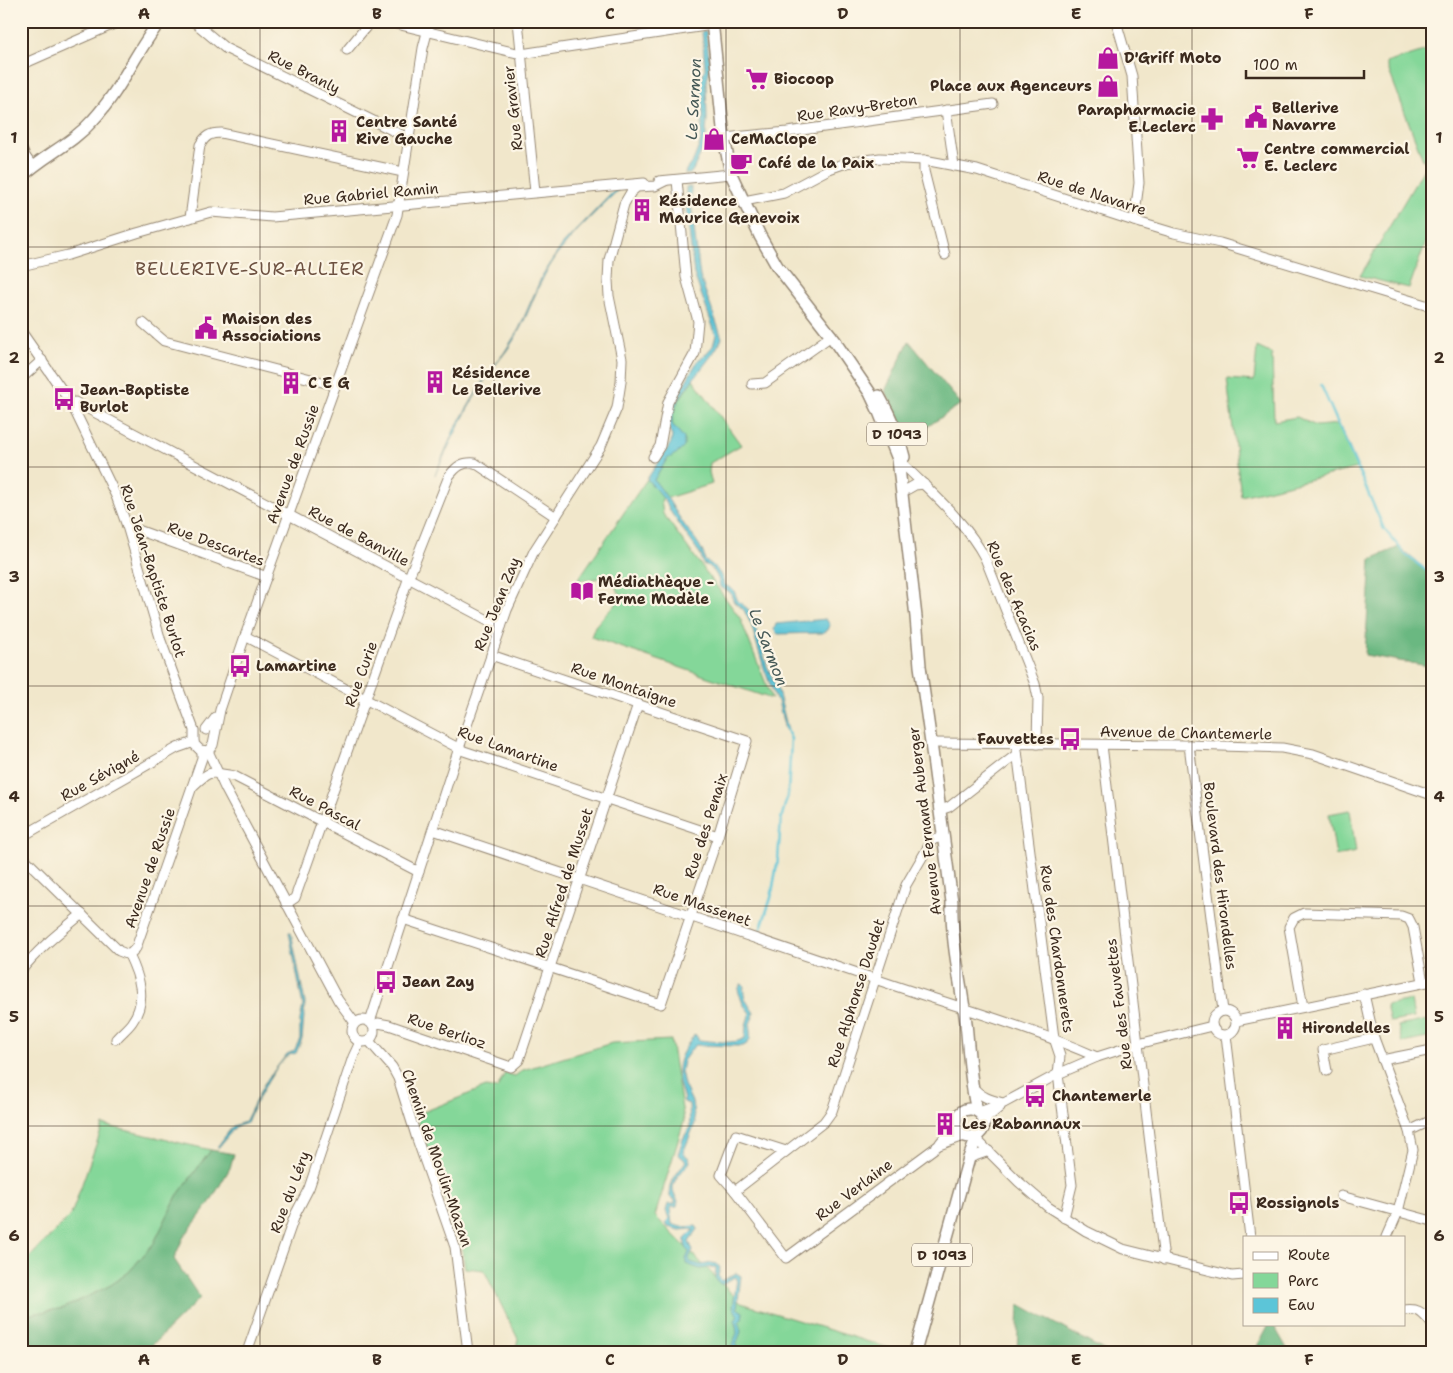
<svg xmlns="http://www.w3.org/2000/svg" width="1453" height="1373" viewBox="0 0 1453 1373" font-family="'Shantell Sans',sans-serif">
  <style>
    .green { fill: #84d799; stroke: #60805c }
    .forest { fill: #6bb881; stroke: #537150 }
    .water { fill: #5cc5d8; stroke: #4c787b }
    .lines { fill: none; stroke-linecap: round; stroke-linejoin: round }
    .stream { stroke: #5cc5d8; stroke-width: 2.5 }
    .minor-casing { stroke: #968874; stroke-width: 11 }
    .major-casing { stroke: #968874; stroke-width: 14 }
    .minor { stroke: #fff; stroke-width: 9 }
    .major { stroke: #fff; stroke-width: 11 }
    .grid { fill: none; stroke: #3b2a1e; stroke-width: 1; stroke-opacity: 0.55 }
    .labels { text-anchor: middle; stroke-width: 4.5; stroke-linejoin: round; paint-order: stroke }
    .shield { fill: #fcf5e5; stroke: #75675a; stroke-width: 1 }
    .shield-label { font-size: 14px; font-weight: bold; fill: #3b2a1e }
    .poi-label { font-size: 15px; font-weight: bold; fill: #3b2a1e; stroke: #fcf5e5; text-anchor: start }
    .street-label { font-size: 15px; fill: #3b2a1e; stroke: #fcf5e5 }
    .water-label { font-size: 16px; font-style: italic; fill: #455856; stroke: #fcf5e5 }
    .quarter-label { font-size: 18px; letter-spacing: 1px; fill: #6d5141; stroke: #fcf5e5 }
    .neatline { fill: none; stroke: #3b2a1e; stroke-width: 2 }
    .grid-label { font-size: 16px; text-anchor: middle; font-weight: bold; fill: #3b2a1e }
  </style>
  <rect width="100%" height="100%" fill="#fcf5e5"/>
  <filter id="ink" filterUnits="userSpaceOnUse"><feTurbulence type="fractalNoise" baseFrequency=".02" numOctaves="2"/><feDisplacementMap in="SourceGraphic" scale="10" xChannelSelector="R" yChannelSelector="G"/><feConvolveMatrix kernelMatrix="1 2 1 2 8 2 1 2 1" color-interpolation-filters="sRGB"/></filter>
  <filter id="wash" filterUnits="userSpaceOnUse"><feTurbulence type="fractalNoise" baseFrequency=".0096" numOctaves="4" result="noise"/><feDisplacementMap in="SourceGraphic" scale="20" xChannelSelector="R" yChannelSelector="G"/><feGaussianBlur stdDeviation="1.12" result="paint"/><feColorMatrix in="noise" values="0 0 0 0 0 0 0 0 0 0 0 0 0 0 0 0 0 1.4 0 .05"/><feComposite in="paint" operator="in"/></filter>
  <g filter="url(#wash)">
    <rect width="100%" height="100%" fill="#f1e7cb"/>
    <g class="green">
      <path d="M1430,49L1432,55V225L1409,288L1360,276L1428,162L1423,160L1386,63Z"/>
      <path d="M1257,347L1272,354L1274,421L1297,417L1316,426L1339,424L1358,468L1241,496L1227,379L1254,381Z"/>
      <path d="M693,379L741,445L710,463L709,472L712,484L661,500L663,514L740,618L772,699L591,637L595,626L622,597L609,577L577,581L647,479L684,442L672,424L673,409Z"/>
      <path d="M1350,810L1356,852L1336,856L1329,814Z"/>
      <path d="M1411,1000L1414,1018L1390,1022L1386,1005Z"/>
      <path d="M1432,1019V1037L1402,1043L1398,1026Z"/>
      <path d="M671,1040L684,1121L655,1216L741,1303L902,1352H515L518,1339L484,1270L465,1268L461,1244L416,1115L486,1087L497,1089L505,1073L515,1076L523,1070L612,1043Z"/>
      <path d="M103,1125L211,1150L177,1196L154,1243L129,1272L111,1285L64,1308L21,1316V1266L71,1215Z"/>
    </g>
    <g class="forest">
      <path d="M909,341L961,404L909,439L885,391Z"/>
      <path d="M1399,547L1432,575V659L1428,666L1365,655L1371,559Z"/>
      <path d="M211,1150L234,1154L230,1168L209,1204L183,1238L174,1259L200,1298L145,1352H21V1316L64,1308L111,1285L129,1272L154,1243L177,1196Z"/>
      <path d="M1019,1304L1107,1352H1017Z"/>
      <path d="M1269,1324H1273L1289,1352H1254Z"/>
    </g>
    <g class="water">
      <path d="M702,31H706L710,67L706,85L707,120L705,144L693,170L690,174H685L686,170L693,161L700,144L703,117L701,83L705,68Z"/>
      <path d="M686,187H691V205L700,277L722,338C711,364 671,395 672,424L684,438V447L679,452L667,459L654,480C665,493 672,506 681,520C689,533 704,546 705,561C714,564 722,574 724,584L734,591L738,601L748,609L754,622L767,666L778,691L788,730H785L778,701L776,700L764,668L751,624L744,610L734,602L730,592L720,587C719,577 713,566 703,564L701,555L672,514L666,502L647,479L671,443L672,436L668,425L671,406L699,359L702,358L713,346L716,335L694,274L686,204Z"/>
      <path d="M616,189L618,190C591,217 562,242 544,276C533,297 526,321 513,341C506,353 496,363 488,375C467,407 451,441 435,475L454,430L488,373L504,353L519,329L542,276L552,260L563,244Z"/>
      <path d="M826,619L830,625L828,630L822,633L778,634L774,630L776,624Z"/>
      <path d="M289,932H291L305,1003L302,1039L296,1053C294,1054 291,1054 289,1055C278,1060 250,1111 247,1123L235,1127L218,1148L217,1147L233,1126L245,1122L264,1084L287,1054L294,1051L300,1039V1020L303,1006Z"/>
      <path d="M741,984L744,985C742,998 748,1003 754,1013C754,1017 751,1020 750,1024C749,1034 754,1041 743,1046L696,1045L693,1047L683,1061L681,1071L684,1085L692,1102L695,1123L683,1153L689,1158L690,1162C684,1170 669,1182 674,1194C675,1197 677,1199 678,1201L677,1207H671L670,1209L672,1224L681,1227L696,1226L698,1229L689,1242L693,1250L689,1258L690,1262L701,1265L712,1263L717,1264L720,1268L718,1276L722,1281L736,1273L741,1276L737,1308L743,1312L742,1319L739,1322L741,1332L736,1345L738,1352H733L732,1345L737,1333L735,1320L738,1316L733,1307L737,1278L734,1277L724,1284H720L715,1278L716,1267L700,1269L686,1264V1259L689,1252L685,1245V1239L694,1230L691,1229L680,1230L668,1227L666,1223L669,1218L666,1211L668,1204H675V1200L670,1197C669,1180 678,1173 686,1161L678,1154L683,1139L690,1127L689,1104L684,1102C684,1095 680,1089 679,1082C675,1061 683,1051 695,1034L699,1040C710,1041 736,1045 745,1038L746,1025L750,1013L743,1004L738,990Z"/>
    </g>
    <g class="lines">
      <g class="stream">
        <path d="M1321,385L1384,529L1405,554L1432,575"/>
        <path d="M759,934L771,898L778,859L781,819L788,794L791,739L786,728"/>
      </g>
    </g>
  </g>
  <g filter="url(#ink)">
    <g class="lines">
      <defs>
        <g id="minor">
          <path d="M193,21L225,48L408,138"/>
          <path d="M384,21L521,54L712,25"/>
          <path d="M518,21L535,192"/>
          <path d="M1116,21L1132,76L1139,183L1134,221"/>
          <path d="M347,50L371,21"/>
          <path d="M21,65L121,21"/>
          <path d="M946,110L954,166"/>
          <path d="M724,138L787,132L993,104"/>
          <path d="M21,147L25,156L32,166"/>
          <path d="M924,160V171L945,255"/>
          <path d="M659,181L731,174"/>
          <path d="M744,201L784,193L829,169L846,163L880,158L924,160L977,170L1134,221L1174,233L1220,243L1432,307"/>
          <path d="M190,218L200,145C205,136 210,133 221,133L403,172"/>
          <path d="M21,266L68,255L137,233L211,212L272,217L644,183"/>
          <path d="M143,323L164,341L330,384L337,382"/>
          <path d="M21,331L71,403L116,496L127,526L161,641L194,730V744L200,750L208,751L213,745L220,710L245,636L397,215L423,48L430,21"/>
          <path d="M21,379L42,360"/>
          <path d="M752,384L765,383L831,336"/>
          <path d="M71,403L75,402L501,627"/>
          <path d="M653,457L660,446L668,402L695,353L698,321L686,277L677,180"/>
          <path d="M898,459C929,491 964,519 985,558L1035,684L1038,698L1037,744"/>
          <path d="M908,489L915,485L924,484"/>
          <path d="M127,526L267,577"/>
          <path d="M245,636L464,751L718,836"/>
          <path d="M206,730L216,717"/>
          <path d="M931,743L1189,745L1282,748L1313,754L1432,795"/>
          <path d="M1016,743L1054,1038L1060,1056L1058,1074L1072,1185L1064,1218"/>
          <path d="M1102,745L1164,1260"/>
          <path d="M1189,745L1223,1011"/>
          <path d="M208,751L226,790L338,1000L355,1023"/>
          <path d="M192,787C211,769 209,772 234,776L419,872"/>
          <path d="M940,810L949,807L1017,754"/>
          <path d="M433,830C579,879 726,928 872,978C947,1004 1024,1025 1097,1057"/>
          <path d="M21,837L177,748L194,742"/>
          <path d="M943,837L934,839L931,842L906,885L832,1111L824,1122L735,1191L786,1258L939,1145L964,1136"/>
          <path d="M21,855L119,951L129,955"/>
          <path d="M286,904L295,898L409,577L449,476C457,466 462,462 475,463L556,517"/>
          <path d="M403,919L661,1004L718,836L747,741L491,655"/>
          <path d="M129,955L136,948L202,758V751"/>
          <path d="M21,971C38,949 60,932 82,914"/>
          <path d="M1364,994L1374,1038L1409,1131L1413,1150L1398,1212L1387,1237"/>
          <path d="M1303,1007L1289,927L1294,918L1304,913L1401,916L1409,919L1413,927L1423,982"/>
          <circle cx="1224" cy="1023" r="12"/>
          <circle cx="363" cy="1031" r="11"/>
          <path d="M1236,1021L1432,981"/>
          <path d="M370,1022L459,748L507,610L534,551L601,446L617,408L621,382L622,359L609,296L608,280L609,260L624,204L631,192L637,187L655,186L665,181"/>
          <path d="M373,1026L378,1023L389,1025L511,1067L519,1060L638,704"/>
          <path d="M1226,1035L1250,1237"/>
          <path d="M116,1039C121,1033 128,1028 132,1022C148,1000 139,976 129,955"/>
          <path d="M369,1041L392,1067L398,1078L417,1139L455,1247L468,1352"/>
          <path d="M1382,1060L1432,1050"/>
          <path d="M1327,1071L1323,1050L1374,1038"/>
          <path d="M972,1086C980,1097 991,1100 1003,1103"/>
          <path d="M979,1112L1004,1103L1058,1074L1097,1057L1138,1044L1212,1026"/>
          <path d="M985,1124L988,1117L1000,1107"/>
          <path d="M1409,1131L1432,1120"/>
          <path d="M974,1137L1019,1182L1048,1207L1086,1231L1123,1249L1232,1276L1244,1275"/>
          <path d="M940,1143L956,1123"/>
          <path d="M969,1158L989,1151"/>
          <path d="M735,1191L721,1175L736,1135L786,1151"/>
          <path d="M1341,1196L1432,1221"/>
          <path d="M1404,1310C1420,1308 1422,1313 1432,1324"/>
          <path d="M247,1352L295,1215L309,1188L353,1057L360,1042"/>
        </g>
        <g id="major">
          <path d="M712,21L724,138L731,174L760,236L777,266L836,342"/>
          <path d="M21,177C44,155 71,145 93,120C121,90 135,53 160,21"/>
          <path d="M831,336L870,393L879,412L898,459L916,617L920,666L931,743L952,902C951,943 961,982 966,1023C969,1053 970,1082 977,1111"/>
          <path d="M879,396C890,415 899,435 904,457"/>
          <circle cx="970" cy="1123" r="14"/>
          <path d="M915,1352L969,1158L978,1134"/>
        </g>
      </defs>
      <use href="#minor" class="minor-casing"/>
      <use href="#major" class="major-casing"/>
      <use href="#minor" class="minor"/>
      <use href="#major" class="major"/>
    </g>
  </g>
  <path class="grid" d="M260,21V1352M494,21V1352M726,21V1352M960,21V1352M1192,21V1352M21,247H1432M21,467H1432M21,686H1432M21,906H1432M21,1126H1432"/>
  <defs>
    <symbol id="shop-bare" viewBox="-9 -9 18 18"><path d="M-5-2.5h2.3a2.7 3.5 0 0 1 5.4 0H5L5.5 6h-11ZM-1.5-2.5h3a1.5 2.3 0 0 0-3 0Z" fill="#b5179e" stroke="#fcf5e5" stroke-width="2.5" paint-order="stroke"/></symbol>
    <symbol id="supermarket-bare" viewBox="-9 -9 18 18"><path d="M-6-5.5h2.5l.6 2H6L4.5 2H-2.5L-4.4-4H-6ZM-1.5 3.2a1.3 1.3 0 1 0 .1 0ZM3 3.2a1.3 1.3 0 1 0 .1 0Z" fill="#b5179e" stroke="#fcf5e5" stroke-width="2.5" paint-order="stroke"/></symbol>
    <symbol id="civic-bare" viewBox="-9 -9 18 18"><path d="M-.6-6.5H3V-4.5H.6V-3L4-1V1h2V6H-6V1h2V-1L-.6-3ZM-1.2 2.5V6h2.4V2.5Z" fill="#b5179e" stroke="#fcf5e5" stroke-width="2.5" paint-order="stroke"/></symbol>
    <symbol id="pharmacy-bare" viewBox="-9 -9 18 18"><path d="M-2-6h4v4h4v4h-4v4h-4v-4h-4v-4h4Z" fill="#b5179e" stroke="#fcf5e5" stroke-width="2.5" paint-order="stroke"/></symbol>
    <symbol id="building-bare" viewBox="-9 -9 18 18"><path d="M-4-6H4V6H1V3H-1V6H-4ZM-2.5-4.3h1.7v1.8h-1.7ZM.8-4.3h1.7v1.8H.8ZM-2.5-1h1.7V.8h-1.7ZM.8-1h1.7V.8H.8Z" fill="#b5179e" stroke="#fcf5e5" stroke-width="2.5" paint-order="stroke"/></symbol>
    <symbol id="cafe-bare" viewBox="-9 -9 18 18"><path d="M-5.5-4.5H6V0H3Q3 3.5 0 3.5H-2.5Q-5.5 3.5-5.5 0ZM3-3.2v2h1.7v-2ZM-6 4.5H4V6H-6Z" fill="#b5179e" stroke="#fcf5e5" stroke-width="2.5" paint-order="stroke"/></symbol>
    <symbol id="bus-bare" viewBox="-9 -9 18 18"><path d="M-5-6H5V4H4V6H2V4H-2V6H-4V4H-5ZM-3.5-4V0h7V-4ZM-3.5 1.2v1.5H-2V1.2ZM2 1.2v1.5H3.5V1.2Z" fill="#b5179e" stroke="#fcf5e5" stroke-width="2.5" paint-order="stroke"/></symbol>
    <symbol id="library-bare" viewBox="-9 -9 18 18"><path d="M-6-4Q-3-5.5-.7-3.5V5Q-3 3-6 4ZM6-4Q3-5.5 .7-3.5V5Q3 3 6 4Z" fill="#b5179e" stroke="#fcf5e5" stroke-width="2.5" paint-order="stroke"/></symbol>
  </defs>
  <g fill-rule="evenodd">
    <use href="#shop-bare" x="1092" y="42" width="32" height="32"/>
    <use href="#supermarket-bare" x="741" y="63" width="32" height="32"/>
    <use href="#shop-bare" x="1092" y="70" width="32" height="32"/>
    <use href="#civic-bare" x="1240" y="101" width="32" height="32"/>
    <use href="#pharmacy-bare" x="1196" y="103" width="32" height="32"/>
    <use href="#building-bare" x="323" y="115" width="32" height="32"/>
    <use href="#shop-bare" x="698" y="123" width="32" height="32"/>
    <use href="#supermarket-bare" x="1232" y="142" width="32" height="32"/>
    <use href="#cafe-bare" x="725" y="147" width="32" height="32"/>
    <use href="#building-bare" x="626" y="194" width="32" height="32"/>
    <use href="#civic-bare" x="190" y="312" width="32" height="32"/>
    <use href="#building-bare" x="419" y="366" width="32" height="32"/>
    <use href="#building-bare" x="275" y="367" width="32" height="32"/>
    <use href="#bus-bare" x="48" y="383" width="32" height="32"/>
    <use href="#library-bare" x="566" y="575" width="32" height="32"/>
    <use href="#bus-bare" x="224" y="650" width="32" height="32"/>
    <use href="#bus-bare" x="1054" y="723" width="32" height="32"/>
    <use href="#bus-bare" x="370" y="966" width="32" height="32"/>
    <use href="#building-bare" x="1269" y="1012" width="32" height="32"/>
    <use href="#bus-bare" x="1019" y="1080" width="32" height="32"/>
    <use href="#building-bare" x="929" y="1108" width="32" height="32"/>
    <use href="#bus-bare" x="1223" y="1187" width="32" height="32"/>
  </g>
  <g class="labels">
    <g class="shield">
      <rect x="867" y="422.5" width="60" height="23" rx="4"/>
      <rect x="912" y="1243.5" width="60" height="23" rx="4"/>
    </g>
    <g class="shield-label">
      <text x="897" y="439">D 1093</text>
      <text x="942" y="1260">D 1093</text>
    </g>
    <g class="poi-label">
      <text x="1124" y="63">D'Griff Moto</text>
      <text x="774" y="84">Biocoop</text>
      <text x="1092" y="91" text-anchor="end">Place aux Agenceurs</text>
      <text x="1272" y="113">Bellerive<tspan x="1272" dy="17">Navarre</tspan></text>
      <text x="1196" y="115" text-anchor="end">Parapharmacie<tspan x="1196" dy="17">E.Leclerc</tspan></text>
      <text x="356" y="127">Centre Santé<tspan x="356" dy="17">Rive Gauche</tspan></text>
      <text x="731" y="144">CeMaClope</text>
      <text x="1264" y="154">Centre commercial<tspan x="1264" dy="17">E. Leclerc</tspan></text>
      <text x="758" y="168">Café de la Paix</text>
      <text x="659" y="206">Résidence<tspan x="659" dy="17">Maurice Genevoix</tspan></text>
      <text x="222" y="324">Maison des<tspan x="222" dy="17">Associations</tspan></text>
      <text x="452" y="378">Résidence<tspan x="452" dy="17">Le Bellerive</tspan></text>
      <text x="308" y="388">C E G</text>
      <text x="80" y="395">Jean-Baptiste<tspan x="80" dy="17">Burlot</tspan></text>
      <text x="598" y="587">Médiathèque -<tspan x="598" dy="17">Ferme Modèle</tspan></text>
      <text x="256" y="671">Lamartine</text>
      <text x="1054" y="744" text-anchor="end">Fauvettes</text>
      <text x="402" y="987">Jean Zay</text>
      <text x="1302" y="1033">Hirondelles</text>
      <text x="1052" y="1101">Chantemerle</text>
      <text x="962" y="1129">Les Rabannaux</text>
      <text x="1256" y="1208">Rossignols</text>
    </g>
    <g class="street-label">
      <text transform="translate(304 72) rotate(27)" y="5">Rue Branly</text>
      <text transform="translate(513 108) rotate(-96)" y="5">Rue Gravier</text>
      <text transform="translate(857 108) rotate(-8)" y="5">Rue Ravy-Breton</text>
      <text transform="translate(1092 193) rotate(18)" y="5">Rue de Navarre</text>
      <text transform="translate(371 194) rotate(-5)" y="5">Rue Gabriel Ramin</text>
      <text transform="translate(293 464) rotate(-70)" y="5">Avenue de Russie</text>
      <text transform="translate(359 536) rotate(28)" y="5">Rue de Banville</text>
      <text transform="translate(216 544) rotate(20)" y="5">Rue Descartes</text>
      <text transform="translate(153 571) rotate(72)" y="5">Rue Jean-Baptiste Burlot</text>
      <text transform="translate(1014 596) rotate(67)" y="5">Rue des Acacias</text>
      <text transform="translate(497 604) rotate(-68)" y="5">Rue Jean Zay</text>
      <text transform="translate(361 674) rotate(-70)" y="5">Rue Curie</text>
      <text transform="translate(624 685) rotate(19)" y="5">Rue Montaigne</text>
      <text transform="translate(1186 733) rotate(1)" y="5">Avenue de Chantemerle</text>
      <text transform="translate(508 749) rotate(20)" y="5">Rue Lamartine</text>
      <text transform="translate(100 776) rotate(-29)" y="5">Rue Sévigné</text>
      <text transform="translate(325 808) rotate(28)" y="5">Rue Pascal</text>
      <text transform="translate(925 821) rotate(-97)" y="5">Avenue Fernand Auberger</text>
      <text transform="translate(706 826) rotate(-72)" y="5">Rue des Penaix</text>
      <text transform="translate(150 868) rotate(-71)" y="5">Avenue de Russie</text>
      <text transform="translate(1220 876) rotate(83)" y="5">Boulevard des Hirondelles</text>
      <text transform="translate(564 883) rotate(-72)" y="5">Rue Alfred de Musset</text>
      <text transform="translate(702 905) rotate(19)" y="5">Rue Massenet</text>
      <text transform="translate(1057 949) rotate(82)" y="5">Rue des Chardonnerets</text>
      <text transform="translate(856 993) rotate(-72)" y="5">Rue Alphonse Daudet</text>
      <text transform="translate(1119 1004) rotate(-97)" y="5">Rue des Fauvettes</text>
      <text transform="translate(447 1031) rotate(19)" y="5">Rue Berlioz</text>
      <text transform="translate(437 1158) rotate(71)" y="5">Chemin de Moulin-Mazan</text>
      <text transform="translate(854 1190) rotate(-37)" y="5">Rue Verlaine</text>
      <text transform="translate(290 1192) rotate(-69)" y="5">Rue du Léry</text>
    </g>
    <g class="water-label">
      <text transform="translate(693 99) rotate(-87)" y="6">Le Sarmon</text>
      <text transform="translate(769 647) rotate(69)" y="6">Le Sarmon</text>
    </g>
    <g class="quarter-label">
      <text x="250" y="275">BELLERIVE-SUR-ALLIER</text>
    </g>
  </g>
  <rect width="1453" height="1373" fill="none" stroke="#fcf5e5" stroke-width="55"/>
  <rect x="1243" y="1236" width="162" height="90" fill="#fcf5e5" stroke="#afa495"/>
  <rect x="1253" y="1252" width="25" height="8" fill="#ffffff" stroke="#afa495"/>
  <text x="1288" y="1260" font-size="15" fill="#3b2a1e">Route</text>
  <rect x="1253" y="1273" width="25" height="15" fill="#84d799" stroke="#afa495"/>
  <text x="1288" y="1286" font-size="15" fill="#3b2a1e">Parc</text>
  <rect x="1253" y="1298" width="25" height="15" fill="#5cc5d8" stroke="#afa495"/>
  <text x="1288" y="1310" font-size="15" fill="#3b2a1e">Eau</text>
  <path d="M1246 70v8h118v-8" fill="none" stroke="#3b2a1e" stroke-width="2.5"/>
  <text x="1253" y="70" font-size="15" fill="#3b2a1e" stroke="#fcf5e5" stroke-width="4" paint-order="stroke">100 m</text>
  <rect x="28" y="28" width="1398" height="1318" class="neatline"/>
  <g class="grid-label">
    <text x="144" y="19">A</text>
    <text x="377" y="19">B</text>
    <text x="610" y="19">C</text>
    <text x="843" y="19">D</text>
    <text x="1076" y="19">E</text>
    <text x="1309" y="19">F</text>
    <text x="14" y="143">1</text>
    <text x="1439" y="143">1</text>
    <text x="14" y="363">2</text>
    <text x="1439" y="363">2</text>
    <text x="14" y="582">3</text>
    <text x="1439" y="582">3</text>
    <text x="14" y="802">4</text>
    <text x="1439" y="802">4</text>
    <text x="14" y="1022">5</text>
    <text x="1439" y="1022">5</text>
    <text x="14" y="1241">6</text>
    <text x="1439" y="1241">6</text>
    <text x="144" y="1365">A</text>
    <text x="377" y="1365">B</text>
    <text x="610" y="1365">C</text>
    <text x="843" y="1365">D</text>
    <text x="1076" y="1365">E</text>
    <text x="1309" y="1365">F</text>
  </g>
</svg>
